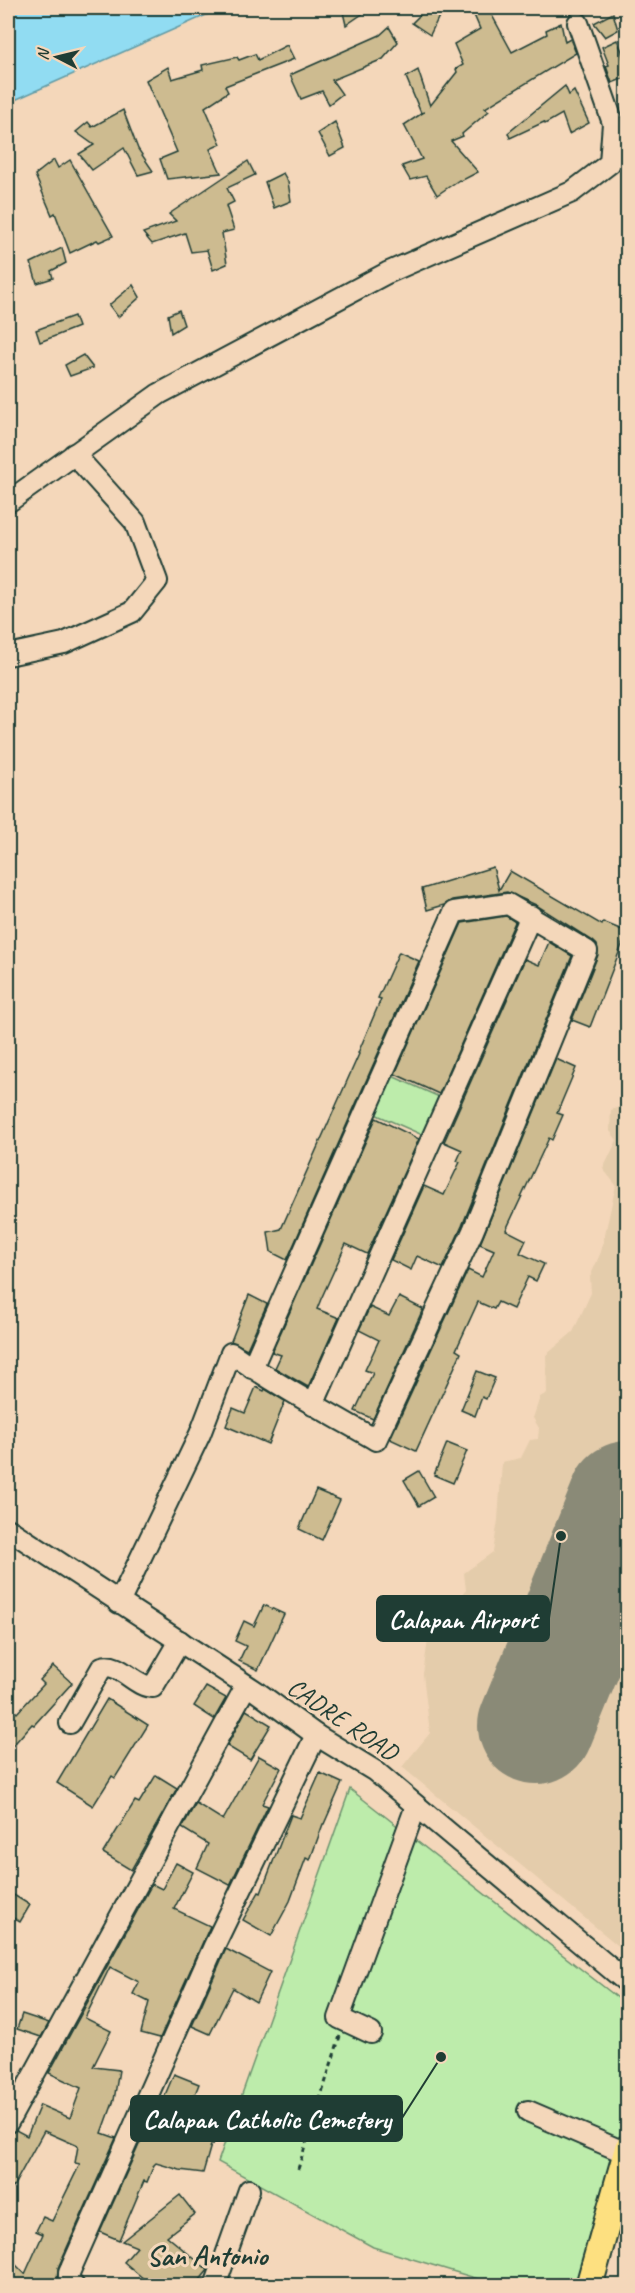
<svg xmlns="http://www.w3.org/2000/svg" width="635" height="2293" viewBox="0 0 635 2293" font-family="Caveat,sans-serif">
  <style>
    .built { fill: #e4ccab }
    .green { fill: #bdecab; stroke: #6e9470; stroke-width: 1.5 }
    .water { fill: #91dcf2; stroke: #639ca6; stroke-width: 1.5 }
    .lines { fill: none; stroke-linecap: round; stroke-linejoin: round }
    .runway { stroke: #8a8a77; stroke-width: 116 }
    .building { fill: #cdbb90; stroke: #1f3d34; stroke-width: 1.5 }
    .minor-casing { stroke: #1f3d34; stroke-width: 24 }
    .major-casing { stroke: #1f3d34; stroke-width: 30 }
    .path { stroke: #1f3d34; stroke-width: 3; stroke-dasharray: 4.5 4.5; stroke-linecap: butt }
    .minor { stroke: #f4d7ba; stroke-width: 20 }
    .major { stroke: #fde080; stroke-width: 26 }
    .labels { text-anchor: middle; stroke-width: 6; stroke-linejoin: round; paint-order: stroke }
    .street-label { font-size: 26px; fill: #1f3d34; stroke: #f4d7ba }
    .quarter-label { font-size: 28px; font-weight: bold; fill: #1f3d34; stroke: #f4d7ba }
    .leader { fill: none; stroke: #1f3d34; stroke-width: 2 }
    .callout-dot { fill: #1f3d34; stroke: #f4d7ba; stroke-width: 2 }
    .callout { fill: #1f3d34; stroke: #1f3d34; stroke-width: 2 }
    .callout-label { font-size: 27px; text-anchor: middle; font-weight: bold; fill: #fff }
  </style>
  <rect width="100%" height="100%" fill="#f4d7ba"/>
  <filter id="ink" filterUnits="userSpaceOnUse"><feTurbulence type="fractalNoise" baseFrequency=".0167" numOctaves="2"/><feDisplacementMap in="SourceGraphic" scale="12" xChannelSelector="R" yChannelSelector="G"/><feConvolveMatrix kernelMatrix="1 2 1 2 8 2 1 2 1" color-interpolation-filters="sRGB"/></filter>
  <g filter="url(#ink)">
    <path class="built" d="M627,1104H628L627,1953L402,1767L430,1733L423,1674L428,1640L466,1590L464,1573L493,1552L498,1520L502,1462L521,1458L530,1440L538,1439L539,1428L533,1418L540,1397L547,1393L546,1355L573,1332L591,1293L590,1277L601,1252L616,1185L603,1169L617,1140L610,1131L611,1110Z"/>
    <g class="green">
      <path d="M392,1076L444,1099L427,1137L375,1114Z"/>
      <path d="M350,1789L627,2005V2110L578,2285H498L373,2247L218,2162Z"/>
    </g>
    <path class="water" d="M8,8H222L8,103Z"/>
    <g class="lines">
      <path class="runway" d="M536,1726L628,1499"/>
    </g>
    <g class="building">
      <path d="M342,8H371L346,25Z"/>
      <path d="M427,8H443L430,35L412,23Z"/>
      <path d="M471,8H488L512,52L547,34L546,30L561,23L565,42L570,39L576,53L485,108L489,111L462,134L463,136L451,141L478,172L461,181L459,180L437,195L426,176L410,180L402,166L422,159L404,125L424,112L421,113L406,77L418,70L430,106L457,72L456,69L463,65L454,44L480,29Z"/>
      <path d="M613,13L618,30L605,37L594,23Z"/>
      <path d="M389,27L398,42L383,59L332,80L342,94L329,104L322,91L301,99L290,75L380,35Z"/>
      <path d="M617,40L622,51L627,77L612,83L606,66L609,65L602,47Z"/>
      <path d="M287,45L294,59L225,86L228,92L205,107L221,144L210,149L221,173L167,179L160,159L177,152L146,80L168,67L172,79L203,70L202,65L237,57L239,60L255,54L258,60Z"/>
      <path d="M565,86L569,95L574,91L589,123L569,134L562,114L545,124L544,122L510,138L508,133Z"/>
      <path d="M123,110L138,149L153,171L138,175L124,148L92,170L79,154L94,145L76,132L88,122L92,127Z"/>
      <path d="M335,122L345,148L330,156L318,133Z"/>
      <path d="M54,160L58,168L70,160L113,236L99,242L97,240L70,253L55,213L52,215L35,175Z"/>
      <path d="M248,161L255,175L227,188L234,202L226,206L234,230L222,233L227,264L213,270L207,250L191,252L185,233L152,244L143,233L176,221L169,214Z"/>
      <path d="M283,173L288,182L291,201L274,208L265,182Z"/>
      <path d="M62,248L66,263L51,271L53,278L37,283L31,263Z"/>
      <path d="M133,285L140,297L118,317L109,305Z"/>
      <path d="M179,310L184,325L171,333L168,315Z"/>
      <path d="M74,316L78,327L40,342L36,330Z"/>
      <path d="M83,355L93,368L70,376L65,365Z"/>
      <path d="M493,867L499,890L510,871L602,925L603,922L627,932L590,1027L572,1020L598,955L597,945L593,941L536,905L507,892L452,900L444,905L427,910L422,889Z"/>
      <path d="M506,916L515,922L439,1094L395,1074L462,923Z"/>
      <path d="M549,942L572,956L462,1226L443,1268L417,1256L411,1270L391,1260L424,1186L444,1195L460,1162L457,1161L462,1150L444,1142L525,959L539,965Z"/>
      <path d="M399,952L419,961L287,1260L271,1252L268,1232L281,1229L359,1054L358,1053L381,999L378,998Z"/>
      <path d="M556,1059L576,1068L557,1113L563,1115L552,1140L549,1138L506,1230L526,1240L520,1253L544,1264L536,1281L528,1277L513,1309L498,1302L494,1309L478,1302L456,1350L461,1353L416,1451L390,1439L468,1270L482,1277L494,1250L480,1244Z"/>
      <path d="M376,1118L419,1139L367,1254L346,1244L321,1299L317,1309L339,1318L308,1387L275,1368L281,1355L272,1352Z"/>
      <path d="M249,1295L267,1304L247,1349L231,1341Z"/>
      <path d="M399,1297L423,1309L373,1419L355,1411L373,1373L365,1370L379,1340L359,1330L370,1307L389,1316Z"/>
      <path d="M477,1371L495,1378L486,1399L482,1397L475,1416L461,1410Z"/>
      <path d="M256,1387L264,1391L265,1389L285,1401L268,1444L226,1426L233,1408L245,1413Z"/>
      <path d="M447,1443L467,1451L453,1483L434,1475Z"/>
      <path d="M419,1471L434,1497L419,1506L404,1480Z"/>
      <path d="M316,1490L340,1500L322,1540L299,1529Z"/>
      <path d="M264,1605L284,1614L258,1670L239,1661L246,1646L235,1641L244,1621L254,1626Z"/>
      <path d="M53,1666L72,1683L34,1725L32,1724L8,1751V1705L17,1713L44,1684L40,1680Z"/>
      <path d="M206,1687L226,1698L214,1719L194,1706Z"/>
      <path d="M107,1699L148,1725L115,1778L112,1776L93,1806L57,1783Z"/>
      <path d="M246,1710L271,1725L250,1760L227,1746Z"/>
      <path d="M259,1756L281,1768L262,1804L268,1806L230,1885L197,1868L208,1844L182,1828L196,1803L223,1820Z"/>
      <path d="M320,1773L342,1783L324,1824H323L310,1860L306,1858L290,1901L271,1936L243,1920L259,1892L261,1893L291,1815L300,1818Z"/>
      <path d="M156,1775L177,1788L131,1870L103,1853L135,1801L139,1803Z"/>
      <path d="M176,1863L193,1872L174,1909L210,1926L160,2038L141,2033L149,2002L133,1994L139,1982L110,1967L85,2018L111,2031L93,2067L119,2070L114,2100L102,2133L116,2138L58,2268L57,2283L48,2279L41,2286H8V2257L25,2274L43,2234L36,2231L43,2217L52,2221L80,2164L75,2163L78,2146L44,2131L8,2196V2134L16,2130L27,2136L40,2105L70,2118L81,2088L49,2073L152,1884L162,1889Z"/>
      <path d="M12,1894L30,1905L20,1922L8,1915V1901Z"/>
      <path d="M226,1949L270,1972L256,2002L233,1988L210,2034L192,2026Z"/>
      <path d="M22,2014L49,2023L41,2037L17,2029Z"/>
      <path d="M174,2074L199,2084L186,2117L219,2128L213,2145H211L203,2173L180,2170L156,2163L154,2165L147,2182L144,2181L119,2240L100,2232L159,2100L162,2102Z"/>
      <path d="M180,2195L195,2214L167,2236L208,2270L195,2286H152L124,2262L137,2247L122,2241Z"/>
    </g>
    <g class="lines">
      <defs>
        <g id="minor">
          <path d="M8,502L159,394L387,273L572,192L610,163L613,123L578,23"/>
          <path d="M8,655L64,643L132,612L157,581L135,522L74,454"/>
          <path d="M313,1405L531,916"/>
          <path d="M8,1529L257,1692L316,1735L375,1771L628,1983"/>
          <path d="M119,1603L200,1434L231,1353C277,1385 327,1412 376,1440L473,1231L587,951L508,904L454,912L252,1368"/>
          <path d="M70,1723L102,1667C121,1662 134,1687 153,1687L180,1641"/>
          <path d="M371,2033L339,2018L416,1806"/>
          <path d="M528,2111L626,2153"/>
          <path d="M8,2122L246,1686"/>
          <path d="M74,2286L69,2282V2273L214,1946L316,1735"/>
          <path d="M215,2286L249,2190"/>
        </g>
        <path id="major" d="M589,2286L628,2148"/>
      </defs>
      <use href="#minor" class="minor-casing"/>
      <use href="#major" class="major-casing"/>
      <path class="path" d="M298,2169L340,2036"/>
      <use href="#minor" class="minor"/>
      <use href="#major" class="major"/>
    </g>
  </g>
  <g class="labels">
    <g class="street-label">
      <text transform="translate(343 1719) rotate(34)" y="9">CADRE ROAD</text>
    </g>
    <g class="quarter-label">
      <text x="207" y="2265">San Antonio</text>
    </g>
  </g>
  <path class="leader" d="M561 1536L549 1618M441 2057L402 2118"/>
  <g class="callout-dot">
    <circle cx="561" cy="1536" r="6"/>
    <circle cx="441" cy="2057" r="6"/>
  </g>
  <g class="callout">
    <rect x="377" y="1596" width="172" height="45" rx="6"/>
    <rect x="131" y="2096" width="271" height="45" rx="6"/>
  </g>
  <g class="callout-label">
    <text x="463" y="1628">Calapan Airport</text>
    <text x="267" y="2128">Calapan Catholic Cemetery</text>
  </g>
  <rect width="635" height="2293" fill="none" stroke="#f4d7ba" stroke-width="30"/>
  <rect x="15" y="15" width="605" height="2263" fill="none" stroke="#1f3d34" stroke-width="2" filter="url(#ink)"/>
  <g transform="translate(57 57) rotate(277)" stroke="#f4d7ba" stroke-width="4.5" paint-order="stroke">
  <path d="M0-4.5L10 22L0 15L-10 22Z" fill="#1f3d34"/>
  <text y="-9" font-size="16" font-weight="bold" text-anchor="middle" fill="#1f3d34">N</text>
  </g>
</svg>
